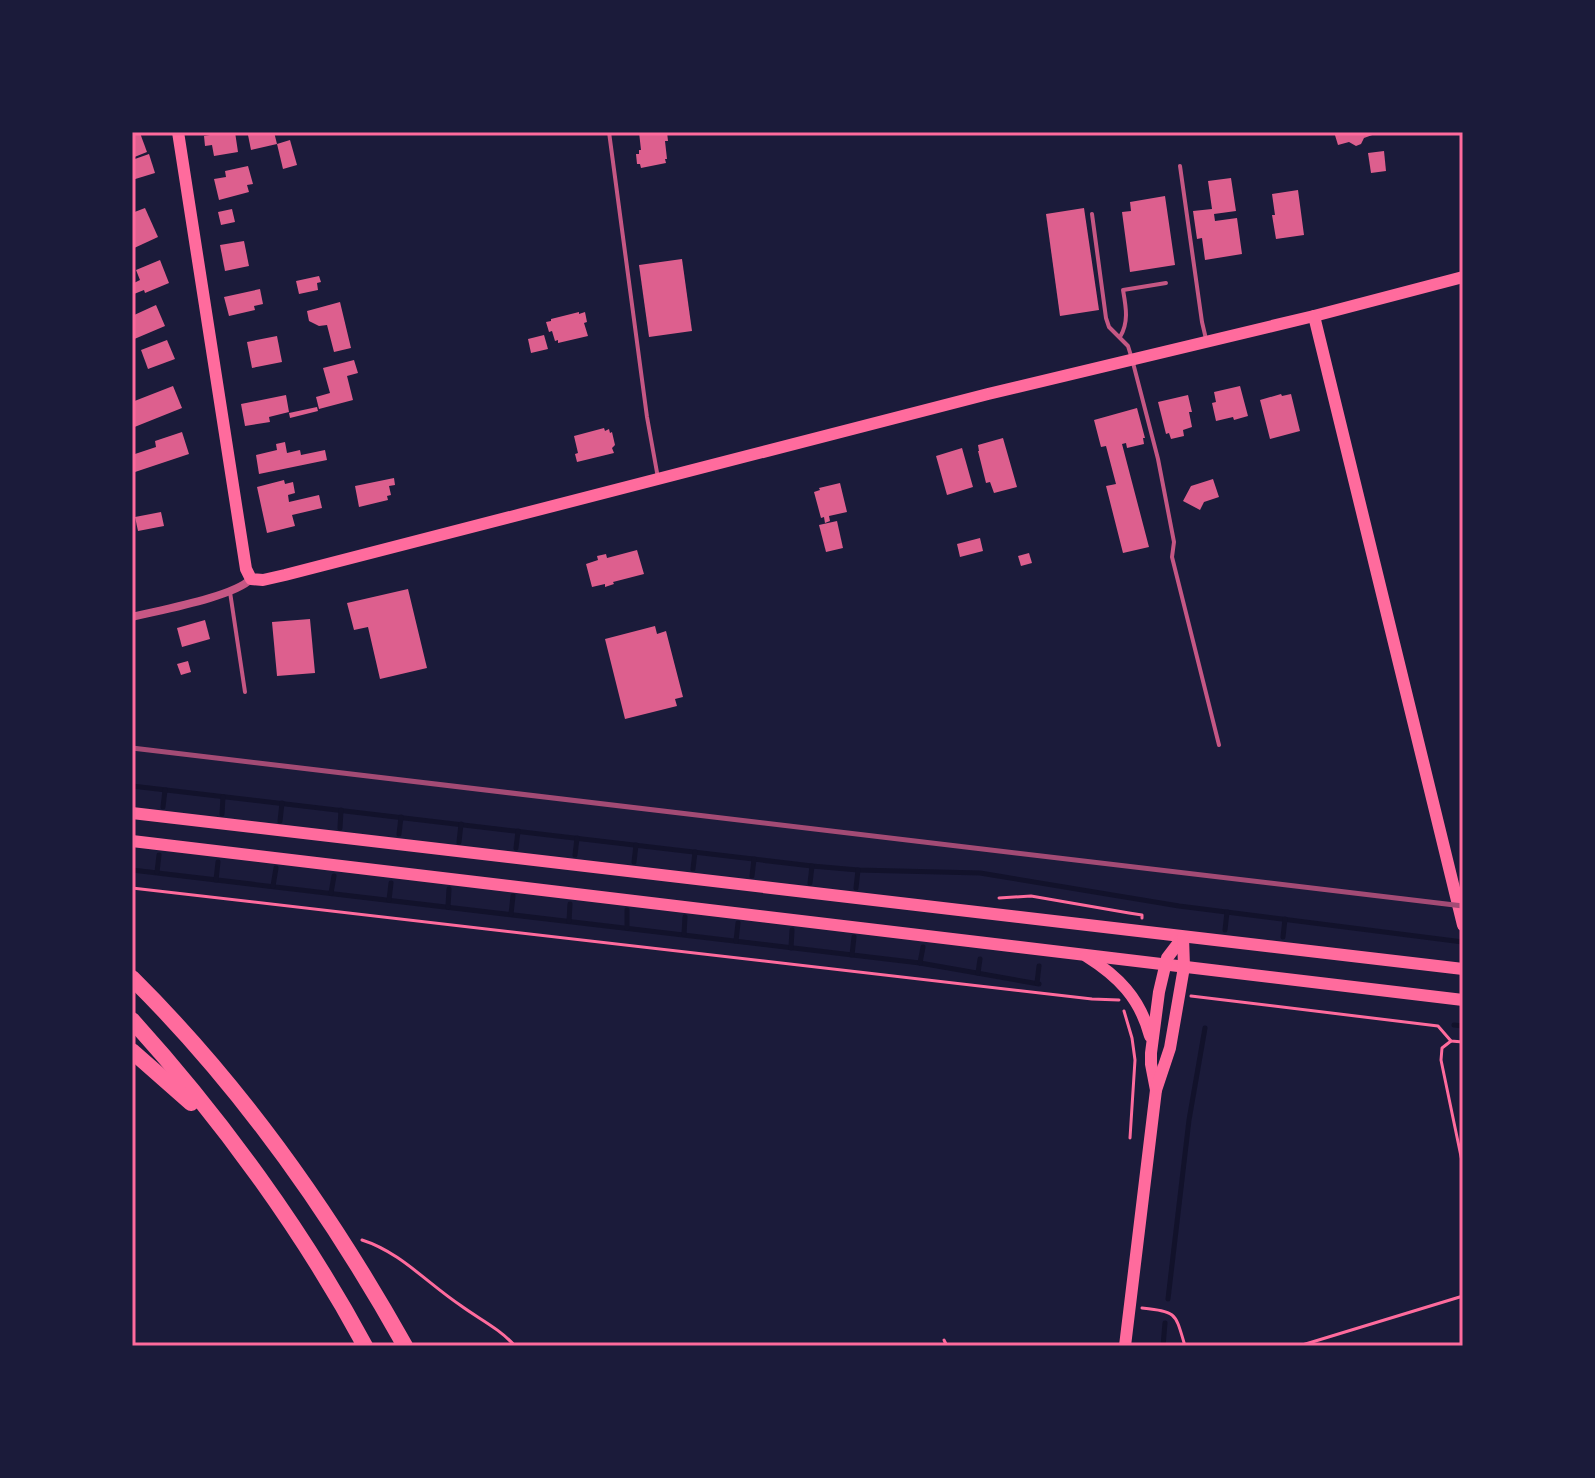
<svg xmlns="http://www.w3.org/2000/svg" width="1595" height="1478" viewBox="0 0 1595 1478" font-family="'Fira Sans Condensed',sans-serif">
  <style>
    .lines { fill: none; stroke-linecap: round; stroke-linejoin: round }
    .stream { stroke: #12122b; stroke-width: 5 }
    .building { fill: #dd5f8e }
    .path { stroke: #ff6b9d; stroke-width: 3 }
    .service { stroke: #c65784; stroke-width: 4 }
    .minor { stroke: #c65784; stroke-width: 8 }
    .secondary { stroke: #ff6b9d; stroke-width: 12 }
    .motorway { stroke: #ff6b9d; stroke-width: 16 }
    .rail { stroke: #a44b75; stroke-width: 5 }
    .neatline { fill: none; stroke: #ff6b9d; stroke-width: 3 }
  </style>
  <rect width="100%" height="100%" fill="#1b1b3a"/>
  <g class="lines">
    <g class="stream">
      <path d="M132,786L812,866L858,870L980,873L1179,906L1463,942"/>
      <path d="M163,807L165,790"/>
      <path d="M222,814L223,797"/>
      <path d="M280,821L282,803"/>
      <path d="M340,828L341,810"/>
      <path d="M399,834L401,817"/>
      <path d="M459,842L461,824"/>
      <path d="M516,848L518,831"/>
      <path d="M575,855L577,838"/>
      <path d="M634,862L636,845"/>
      <path d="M693,869L695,852"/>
      <path d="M132,870L920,963L1039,984"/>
      <path d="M157,872L159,855"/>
      <path d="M752,876L754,859"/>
      <path d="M216,880L218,862"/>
      <path d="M810,883L812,866"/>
      <path d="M273,886L276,868"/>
      <path d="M856,888L858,870"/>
      <path d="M331,893L334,876"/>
      <path d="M389,900L391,883"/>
      <path d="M448,907L449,889"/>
      <path d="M511,914L513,896"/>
      <path d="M569,921L570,904"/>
      <path d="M627,928V910"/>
      <path d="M1225,930L1227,912"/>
      <path d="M684,934L685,917"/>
      <path d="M1283,937L1285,919"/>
      <path d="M736,941L738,923"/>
      <path d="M791,948L792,930"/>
      <path d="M852,955L854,937"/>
      <path d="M920,963L923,947"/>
      <path d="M978,973L980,959"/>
      <path d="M1037,983L1039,966"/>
      <path d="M1454,1025L1463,1026"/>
      <path d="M1168,1299L1189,1120L1205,1028"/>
      <path d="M1163,1346L1165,1323"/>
    </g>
  </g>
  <g class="building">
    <path d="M228,132H235L238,152L214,156L212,145L205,146L204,136Z"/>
    <path d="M260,132H274L277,144L251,150L248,135Z"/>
    <path d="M639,132H667L668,141H665L667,159H665L666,163L641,168L640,164H637L636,154H639V150H641Z"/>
    <path d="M1334,132H1374L1375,134L1364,138L1361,144L1356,146L1349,142L1338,145Z"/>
    <path d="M140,133L147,152L132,158V136Z"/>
    <path d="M290,140L297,165L283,169L277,144Z"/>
    <path d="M1384,151L1386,171L1371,173L1368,153Z"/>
    <path d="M149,154L155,173L132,180V160Z"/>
    <path d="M248,166L253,184L247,185L249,192L219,200L214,179L226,177L225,171Z"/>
    <path d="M1231,178L1236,211L1214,214L1215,221L1237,218L1242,254L1205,260L1202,238L1197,239L1193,211L1212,209L1208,181Z"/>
    <path d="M1298,190L1304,235L1276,239L1272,215H1275L1272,194Z"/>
    <path d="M1165,196L1175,265L1130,272L1122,212L1131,211L1130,202Z"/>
    <path d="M145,208L158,237L132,249V213Z"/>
    <path d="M1084,208L1099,310L1060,316L1046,214Z"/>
    <path d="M232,209L235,222L221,225L218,212Z"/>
    <path d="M244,241L249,266L225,271L220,245Z"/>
    <path d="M682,259L692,331L649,337L639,265Z"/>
    <path d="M160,260L169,283L145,293L144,290L134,294L132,284L140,280L136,270Z"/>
    <path d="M319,276L321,282L317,283L318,290L299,294L296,281Z"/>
    <path d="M260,289L263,304L254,306L255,310L229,316L224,297Z"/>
    <path d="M340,302L351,348L334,352L327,325L319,326L309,321L307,311Z"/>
    <path d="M156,305L165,326L132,340V321L134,320L132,316Z"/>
    <path d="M579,312V314L585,312L587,322L584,323L588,336L558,343V340L555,341L552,331L549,332L546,322L551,321V319Z"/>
    <path d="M544,335L548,349L531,353L528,339Z"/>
    <path d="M277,336L282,362L252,368L247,342Z"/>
    <path d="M167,340L175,359L148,369L141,350Z"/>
    <path d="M354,360L358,373L347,376L353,400L319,409L316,397L330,393L323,368Z"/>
    <path d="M173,386L182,408L132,428V406L134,405L132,402Z"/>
    <path d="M1240,386L1248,416L1234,420L1233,417L1216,421L1212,403L1216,402L1214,392Z"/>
    <path d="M1281,394L1282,396L1291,394L1300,431L1270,439L1260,400Z"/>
    <path d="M286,395L289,412L269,417L270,422L245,426L241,404Z"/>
    <path d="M1188,395L1192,412H1189L1192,427L1183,430L1184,436L1171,439L1169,433L1166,434L1158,402Z"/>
    <path d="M317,407L318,411L290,418L289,413Z"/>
    <path d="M1137,408L1145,438H1143L1144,444L1127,448L1126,443L1122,444L1149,547L1123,553L1106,486L1116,484L1106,446L1101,447L1094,420Z"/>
    <path d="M604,428L605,431L609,429L610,433L612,432L615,445L612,448L614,453L577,462L575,454L578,453L574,436Z"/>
    <path d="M182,432L189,454L132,473V455L156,447L155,441Z"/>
    <path d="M1003,438L1017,487L994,493L990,482L986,483L978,451H979L978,445Z"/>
    <path d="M285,442L287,453L300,450L301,455L325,450L327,460L259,474L256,455L277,450L276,444Z"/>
    <path d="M962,448L973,487L947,495L936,456Z"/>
    <path d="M394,478L395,485L389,486L391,495L387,496L388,500L359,507L355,486Z"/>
    <path d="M1213,479L1219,497L1204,502L1200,510L1183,501L1191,486Z"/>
    <path d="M284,480L285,484L293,482L295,493L288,495L289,502L319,495L322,508L292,515L295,526L267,533L257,487Z"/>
    <path d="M840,483L847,512L829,516L830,521L825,523L824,517L821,518L814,492L820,490L819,488Z"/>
    <path d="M161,512L164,526L138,531L135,517Z"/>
    <path d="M837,521L843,548L826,552L819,525Z"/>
    <path d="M980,538L983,551L960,557L957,544Z"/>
    <path d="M637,550L644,574L613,582L614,584L605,587V584L592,587L586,564L598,560L597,556L606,554L607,558Z"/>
    <path d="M1029,553L1032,563L1021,566L1018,556Z"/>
    <path d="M408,589L427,668L380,679L368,627L354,630L347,603Z"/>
    <path d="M310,619L315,673L277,676L272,622Z"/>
    <path d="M205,620L210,639L182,647L177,628Z"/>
    <path d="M655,626L657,634L666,631L683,697L675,699L677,706L625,719L605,639Z"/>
    <path d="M188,661L191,672L181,675L177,664Z"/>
  </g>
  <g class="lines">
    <g class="path">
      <path d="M132,888L1092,999L1119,1000"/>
      <path d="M999,898L1031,896L1129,913L1142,915V918"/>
      <path d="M1191,996L1438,1026L1451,1041L1463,1042"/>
      <path d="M1124,1011L1132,1038L1135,1060L1130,1138"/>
      <path d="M1451,1041L1442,1048L1441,1060L1463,1166"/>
      <path d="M362,1240C400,1252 427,1283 460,1305C479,1319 499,1328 515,1346"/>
      <path d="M1142,1308C1177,1312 1175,1312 1185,1346"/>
      <path d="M944,1340L947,1346"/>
      <path d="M1299,1346L1463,1296"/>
    </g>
    <g class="service">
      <path d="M609,132L647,417L658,478"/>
      <path d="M1180,166L1202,322L1206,339"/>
      <path d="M1092,214L1106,318L1109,327L1128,346L1132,359L1158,459L1174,542L1172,557L1219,745"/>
      <path d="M1120,337C1129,322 1126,307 1123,290L1166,283"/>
      <path d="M230,592L245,692"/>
    </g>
    <path class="minor" d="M132,617C160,610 233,597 251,579"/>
    <g class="secondary">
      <path d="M178,132L246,569L251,579L263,580L285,575L988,394L1314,316L1463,277"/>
      <path d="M1314,316L1463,925"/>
      <path d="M132,813L1463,969"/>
      <path d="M132,841L1463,1000"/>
      <path d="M1086,956C1118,976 1140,998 1150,1036"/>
      <path d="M1156,1090L1151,1064V1053L1159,992L1167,958L1183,937"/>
      <path d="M1125,1346L1156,1090L1170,1048L1184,967L1183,937"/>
    </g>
    <g class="motorway">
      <path d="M132,978C241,1086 330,1212 405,1346"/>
      <path d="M132,1020C220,1117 303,1231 365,1346"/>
      <path d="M132,1051L191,1103"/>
    </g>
    <path class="rail" d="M132,748L1463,906"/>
  </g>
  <rect width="1595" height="1478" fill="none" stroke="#1b1b3a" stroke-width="268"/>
  <rect x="134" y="134" width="1327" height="1210" class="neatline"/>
</svg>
